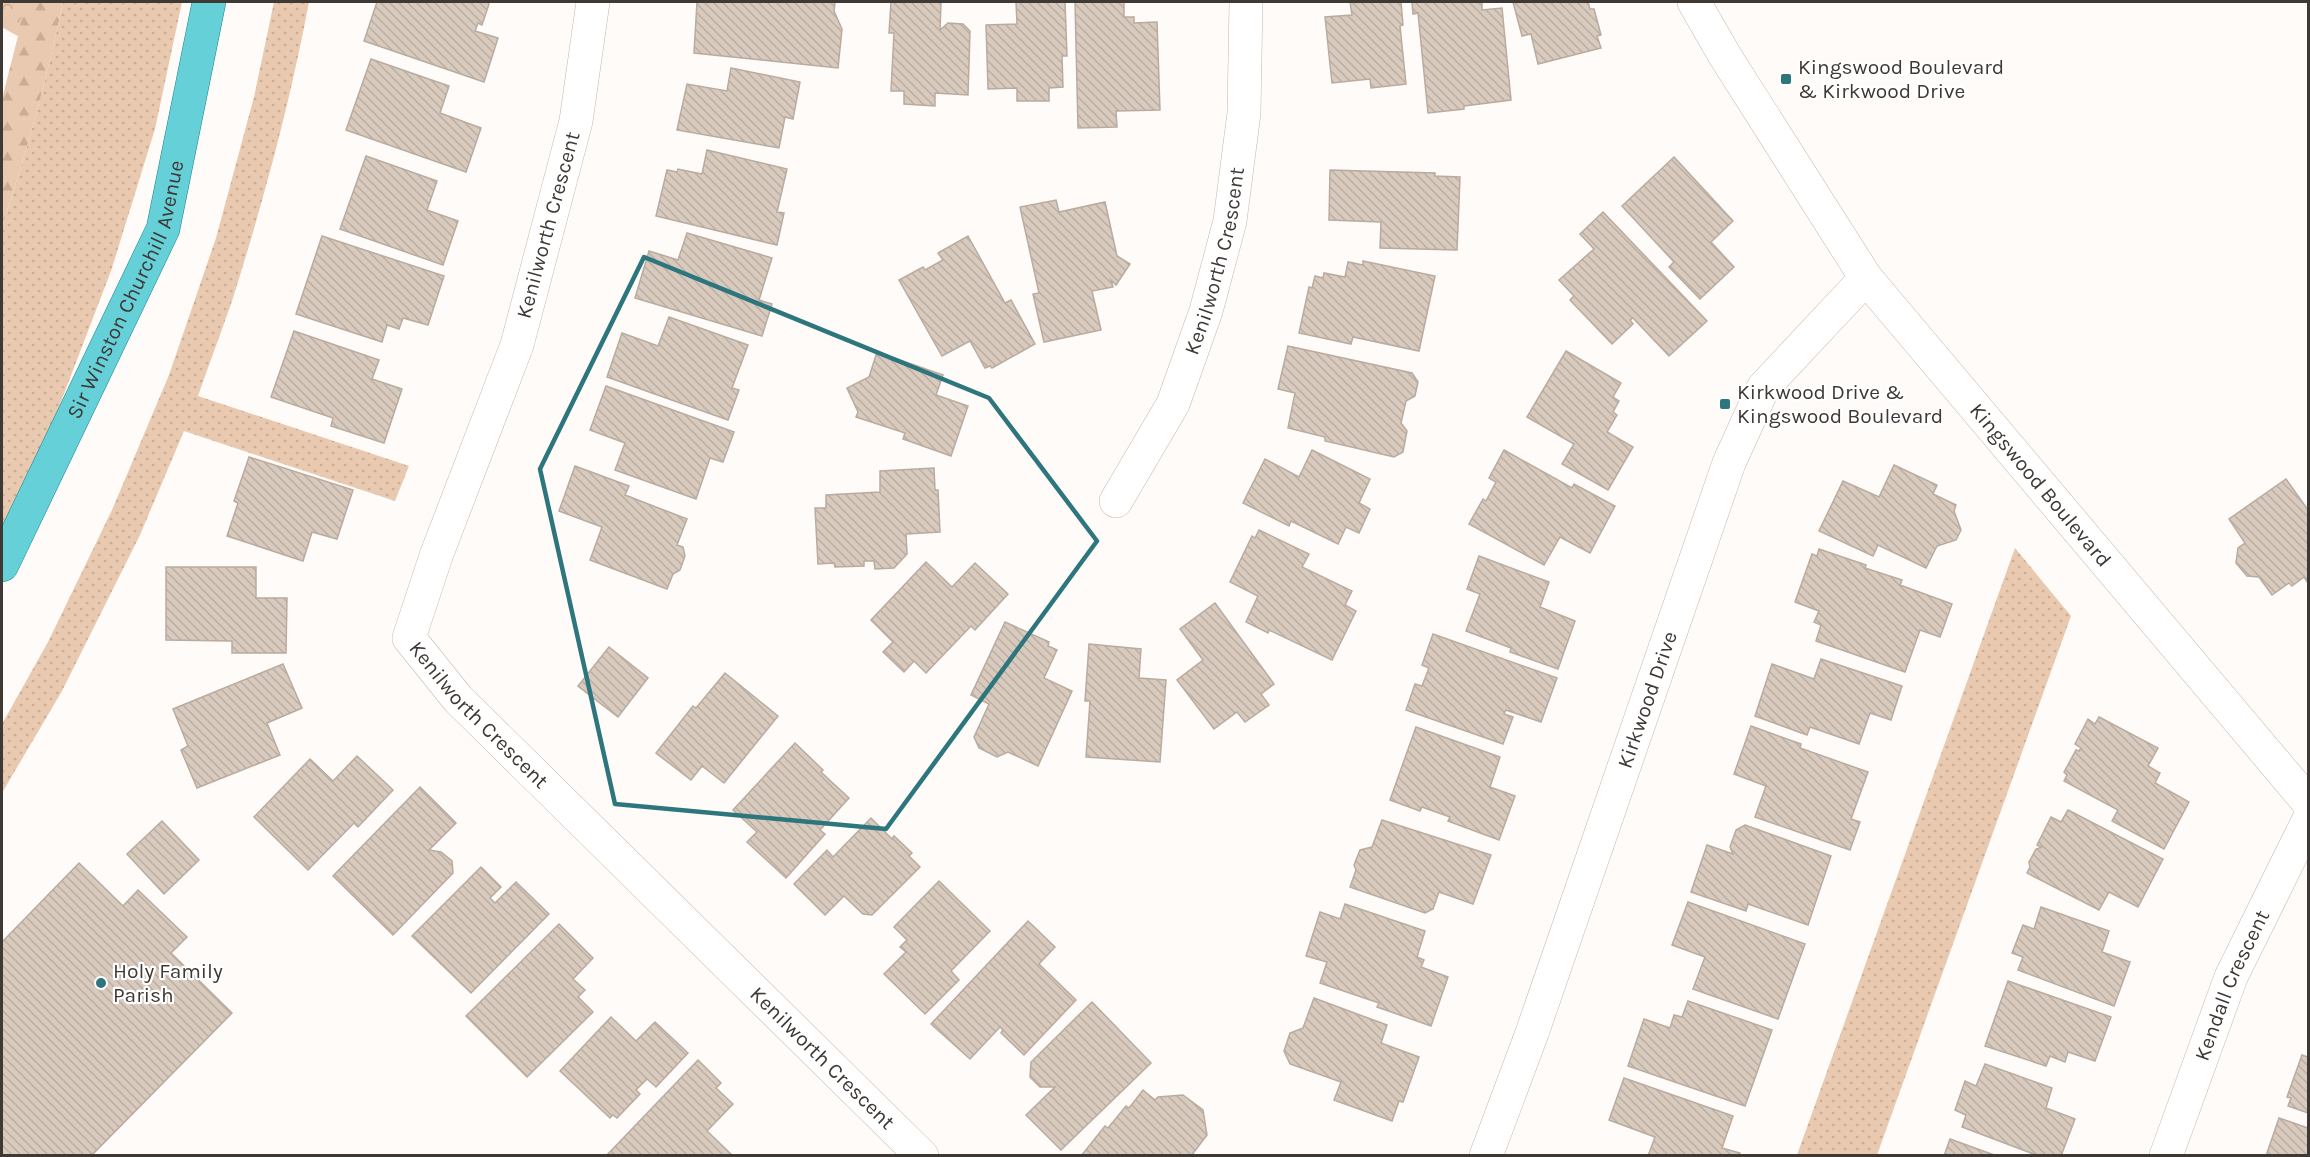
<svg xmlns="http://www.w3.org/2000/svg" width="2310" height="1157" viewBox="0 0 2310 1157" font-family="Karla,sans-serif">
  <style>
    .grass { fill: url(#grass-dots) }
    .forest { fill: url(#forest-firs) }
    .park { fill: url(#park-crowns) }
    .building { fill: url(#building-back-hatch); stroke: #b9ab9f; stroke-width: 1.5 }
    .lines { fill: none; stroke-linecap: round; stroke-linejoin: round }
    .minor-casing { stroke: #c6b8ac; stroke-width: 34 }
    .major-casing { stroke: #16878f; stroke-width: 34 }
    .minor { stroke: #fff; stroke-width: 33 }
    .major { stroke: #66d0d9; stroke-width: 33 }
    .marked { fill: none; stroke: #2d767d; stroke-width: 4.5; stroke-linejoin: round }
    .poi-dot { fill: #2d767d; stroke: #fff; stroke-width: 2 }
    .labels { text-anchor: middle; stroke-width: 4.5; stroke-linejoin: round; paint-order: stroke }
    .poi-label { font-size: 21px; fill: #3f3935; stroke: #fff; text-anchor: start }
    .street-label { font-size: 21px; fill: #3f3935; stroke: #fff }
  </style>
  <defs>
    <pattern id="grass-dots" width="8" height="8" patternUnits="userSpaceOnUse" patternTransform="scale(1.5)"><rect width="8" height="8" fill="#e9c9af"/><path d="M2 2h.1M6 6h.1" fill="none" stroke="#c9ad97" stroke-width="1.8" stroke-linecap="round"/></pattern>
    <pattern id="forest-firs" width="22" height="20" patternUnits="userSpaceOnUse" patternTransform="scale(1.5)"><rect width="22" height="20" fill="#e9c9af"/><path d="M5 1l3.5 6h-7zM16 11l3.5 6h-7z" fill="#c9ad97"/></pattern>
    <pattern id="park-crowns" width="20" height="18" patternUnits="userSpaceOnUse" patternTransform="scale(1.5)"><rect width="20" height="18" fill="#e9c9af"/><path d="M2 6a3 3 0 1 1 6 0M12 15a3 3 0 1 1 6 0" fill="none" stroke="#c9ad97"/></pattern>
    <pattern id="building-back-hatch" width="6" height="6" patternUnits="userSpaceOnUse" patternTransform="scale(1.5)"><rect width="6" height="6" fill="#d9cabe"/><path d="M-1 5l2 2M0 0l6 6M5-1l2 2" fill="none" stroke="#bbaea4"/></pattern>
  </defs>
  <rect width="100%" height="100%" fill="#fefbf8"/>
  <g class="grass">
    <path d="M63,2H182L155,129L111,271L47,438L2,530V226C27,153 47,77 63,2Z"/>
    <path d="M274,2H309C290,103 263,203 232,301C221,333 209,364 198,396L409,466L395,501L184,431L140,535L62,691L2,793V724L48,642L112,510L169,375L216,238L254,97Z"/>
    <path d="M2015,548L2071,616L1877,1155H1797Z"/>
  </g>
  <path class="forest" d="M2,2H63C47,77 27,153 2,226V99L18,36L2,27Z"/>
  <path class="park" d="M2,2H25L18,36L2,27Z"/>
  <g class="building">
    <path d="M377,2H487L489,4L482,25L478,23L475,31L498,38L484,82L364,41Z"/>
    <path d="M697,2H835L834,11L842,29L838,68L694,53Z"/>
    <path d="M891,2H941L940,30L948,23L963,24L970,31L968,95L935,93V106L904,104V91H891L894,33H889Z"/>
    <path d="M1016,2H1065L1067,56H1062L1063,87L1049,88V101H1017V88L988,89L986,25L1017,24Z"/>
    <path d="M1075,2H1124V17H1134V23L1157,22L1160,110L1116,111L1117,127L1078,128Z"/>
    <path d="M1350,2H1401L1403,25L1400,26L1406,84L1371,88L1370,79L1332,83L1325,17L1352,15Z"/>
    <path d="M1412,2H1482V10L1502,8L1511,100L1464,106V109L1428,113L1418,13L1413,14Z"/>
    <path d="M1513,2H1588L1590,9H1594L1601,35L1597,36L1601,48L1538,64L1531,34L1522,36Z"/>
    <path d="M371,59L449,86L440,113L481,128L466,172L346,130Z"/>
    <path d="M731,68L800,82L793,119L785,117L779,148L677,130L687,84L727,91Z"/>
    <path d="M707,150L787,169L777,212L784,213L777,245L656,216L667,170L677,172L678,169L702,174Z"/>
    <path d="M366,156L437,181L427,210L458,221L443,265L340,229Z"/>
    <path d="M1674,157L1733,221L1711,242L1734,267L1700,299L1669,267L1674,262L1622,206Z"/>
    <path d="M1330,170L1435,173V176L1460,177L1457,250L1380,248L1381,222L1329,220Z"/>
    <path d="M1056,200L1059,212L1105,202L1117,256L1130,264L1116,285L1111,280L1113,287L1092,291L1101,330L1044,342L1033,294L1039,293L1020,207Z"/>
    <path d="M1603,212L1707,321L1669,356L1633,318L1630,320L1633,324L1612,344L1570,300L1574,296L1559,280L1594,249L1580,234Z"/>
    <path d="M687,233L772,258L759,300L772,304L762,336L635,298L649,251L678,260Z"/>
    <path d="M322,236L444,276L428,325L403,318L399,329L387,325L382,342L296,314Z"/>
    <path d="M968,236L1005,303L1011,300L1035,344L992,368L990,366L985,368L970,341L942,356L899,280L923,267L925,270L943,260L938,253Z"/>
    <path d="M1363,261L1435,276L1419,351L1353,337L1351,344L1299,333L1309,287L1312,288L1315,276L1323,278L1324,273L1345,277L1348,262L1363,265Z"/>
    <path d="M669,317L748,345L732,388L739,390L728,420L607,377L622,333L658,346Z"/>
    <path d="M294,331L379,360L372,379L402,389L384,443L331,426L333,418L271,397Z"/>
    <path d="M1288,346L1412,373L1418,382L1415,396L1406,401L1401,423L1407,431L1403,452L1394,457L1325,441V437L1288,428L1295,393L1278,389Z"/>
    <path d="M1566,351L1621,383L1613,397L1619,401L1613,412L1617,415L1607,432L1633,447L1608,490L1562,464L1574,444L1527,417Z"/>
    <path d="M877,352L943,375L936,395L968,406L951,456L903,439L905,433L856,417L858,412L847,388L869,377Z"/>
    <path d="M606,386L734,432L723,462L710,458L696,499L615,470L625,443L590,430Z"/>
    <path d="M1312,450L1370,479L1359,503L1370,509L1359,533L1346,527L1338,544L1291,521L1289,526L1243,503L1265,459L1299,477Z"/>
    <path d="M1504,450L1572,488L1574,484L1615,506L1590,553L1560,537L1544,565L1469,524L1483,499L1486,501L1496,482L1489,478Z"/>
    <path d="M249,457L353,490L337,539L312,532L303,561L227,536L238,503L234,501Z"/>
    <path d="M1894,465L1937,485L1933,494L1956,505L1954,511L1961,530L1956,540L1937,546L1926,568L1878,545L1873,556L1819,531L1843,481L1879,497Z"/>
    <path d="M575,466L629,486L625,495L687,519L677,545L683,547L685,556L680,570L673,574L667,589L590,560L602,527L559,511Z"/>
    <path d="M934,468L935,490H938L940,532L906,534L907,554L894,568L875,569L874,561H864V566L835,567L834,563L818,564L815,508H826V495L880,492V471Z"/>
    <path d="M2286,479L2308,510V583L2304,577L2292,586L2289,583L2272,595L2259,577L2247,576L2236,563L2238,548L2245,543L2229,519Z"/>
    <path d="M1259,530L1309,554L1302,567L1352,591L1345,605L1356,611L1332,660L1269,630L1268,633L1246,622L1258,596L1230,582L1252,536L1255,538Z"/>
    <path d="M1819,549L1866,565L1865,568L1902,580L1900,585L1952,604L1940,637L1920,630L1905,672L1816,641L1821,625L1814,622L1819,611L1795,602L1812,554L1817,556Z"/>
    <path d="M1479,556L1549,582L1540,607L1575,621L1558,669L1510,652L1511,648L1466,631L1480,594L1467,589Z"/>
    <path d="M926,562L952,587L975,563L1008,594L975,630L971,626L926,673L914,661L904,672L883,652L893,642L871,620Z"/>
    <path d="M166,567H256V598H287L286,653H232V641L166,640Z"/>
    <path d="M1215,603L1274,684L1261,694L1269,705L1245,722L1237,712L1214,729L1177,680L1203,660L1180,629Z"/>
    <path d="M1005,622L1049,642L1048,646L1057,650L1044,678L1072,691L1038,766L1008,752L997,757L979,748L974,737L989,704L971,695Z"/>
    <path d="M1433,634L1557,678L1541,722L1506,710L1504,714L1513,717L1503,744L1406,710L1415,684L1422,686L1429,668L1422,665Z"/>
    <path d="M1089,644L1141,649L1139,678L1166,680L1160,762L1086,757L1090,701H1085Z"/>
    <path d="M609,647L648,678L618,717L578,686Z"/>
    <path d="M1821,659L1902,686L1891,720L1870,713L1859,744L1810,727L1807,735L1755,716L1772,664L1814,679Z"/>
    <path d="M283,664L302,708L267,723L280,755L197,788L181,750L188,746L173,709Z"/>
    <path d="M725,673L778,716L724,783L702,766L691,780L656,753L693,706L696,708Z"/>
    <path d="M2099,717L2158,748L2148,766L2160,773L2155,783L2189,802L2164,849L2112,821L2118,810L2064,781L2067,775L2064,772L2076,750L2079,751L2081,748L2075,744L2088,719L2095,724Z"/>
    <path d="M1751,726L1801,744L1800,748L1868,772L1851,819L1860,822L1850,850L1755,817L1766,786L1734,774Z"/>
    <path d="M1416,727L1500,757L1490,787L1515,796L1499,840L1448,821L1450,817L1422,807L1420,811L1390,800Z"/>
    <path d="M795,743L823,770L821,772L849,798L820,830L825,834L786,878L747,842L757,832L733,810Z"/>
    <path d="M357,756L393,790L358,827L354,823L308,870L254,817L310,759L333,781Z"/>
    <path d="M420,787L456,823L429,850L441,852L452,861L453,873L393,935L333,876Z"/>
    <path d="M2068,810L2163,859L2138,907L2109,892L2099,910L2027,873L2030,867L2029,862L2036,849L2042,847L2037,845L2051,817L2061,822Z"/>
    <path d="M871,818L892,839L894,836L912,853L909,856L920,867L872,915L863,914L844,896L825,915L794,884L827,850L833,857Z"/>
    <path d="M1382,820L1491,855L1473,904L1439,892L1433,909L1425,913L1350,887L1356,870L1354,865L1360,850L1372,847Z"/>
    <path d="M162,821L199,860L164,894L127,854Z"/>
    <path d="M1745,825L1831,856L1808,925L1748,904L1746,911L1691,892L1707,845L1733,854L1730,847L1736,830Z"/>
    <path d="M79,863L123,906L138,890L187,937L171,953L232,1013L91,1156H2V942Z"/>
    <path d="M481,867L501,887L490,898L495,903L516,882L549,914L471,993L412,936Z"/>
    <path d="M939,881L990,931L951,971L959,980L925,1014L884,974L906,952L900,947L907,940L894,927Z"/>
    <path d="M1688,902L1805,944L1778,1019L1693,989L1705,957L1672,945Z"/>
    <path d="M1345,904L1425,931L1417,957L1424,960L1421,967L1448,977L1431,1026L1377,1007L1379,1003L1320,983L1327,962L1306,956L1320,912L1340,919Z"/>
    <path d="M2041,907L2109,931L2102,952L2130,962L2114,1006L2018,970L2023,957L2012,953L2023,925L2034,929Z"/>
    <path d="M1028,921L1055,947L1039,964L1076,1000L1024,1055L1001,1033L1003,1030L1000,1027L970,1059L931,1024Z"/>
    <path d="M559,924L593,958L573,979L585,990L578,997L593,1012L527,1077L466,1016Z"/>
    <path d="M2008,981L2111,1017L2095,1061L2068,1052L2065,1062L2050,1056L2046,1066L1985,1046Z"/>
    <path d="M1314,998L1387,1025L1381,1043L1419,1057L1403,1102L1399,1101L1392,1121L1334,1100L1341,1082L1290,1064L1284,1051L1290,1033L1303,1028Z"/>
    <path d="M1688,1001L1772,1030L1745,1106L1628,1066L1644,1019L1670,1028L1674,1015L1682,1017Z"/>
    <path d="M1092,1002L1151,1063L1061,1150L1026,1115L1055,1087H1040L1030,1077L1031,1062Z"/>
    <path d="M611,1017L636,1041L655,1022L688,1053L656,1087L647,1079L636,1090L640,1094L617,1118L613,1115L610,1118L560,1071Z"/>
    <path d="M2302,1055L2308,1057V1113L2288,1106L2291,1098L2287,1097Z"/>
    <path d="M698,1060L721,1083L716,1088L733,1104L707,1131L732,1155L606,1156Z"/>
    <path d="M1985,1064L2052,1088L2046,1108L2075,1119L2061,1156H2039L1962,1127L1966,1115L1955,1110L1965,1081L1976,1086Z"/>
    <path d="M1624,1078L1733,1116L1722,1148L1740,1153L1739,1156H1648L1655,1137L1609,1120Z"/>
    <path d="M1143,1090L1155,1100L1158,1097L1183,1095L1203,1110L1207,1135L1191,1156H1081L1105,1126L1108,1128L1126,1106L1129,1108Z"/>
    <path d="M2279,1118L2308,1128V1156H2266Z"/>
    <path d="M1950,1139L1997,1156H1944Z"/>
  </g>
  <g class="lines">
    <defs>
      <g id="minor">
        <path id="s1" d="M593,2L576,121L517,345L436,556L409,638L458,699L922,1156"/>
        <path id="s2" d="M1694,2L1725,56L1866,278L2308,802"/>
        <path id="s3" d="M1116,501L1173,404L1206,311L1230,221L1244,113L1246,2"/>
        <path id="s4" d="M1486,1156L1532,1033L1729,463L1763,388L1866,278"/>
        <path id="s5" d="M2166,1156L2231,977L2308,821"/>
      </g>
      <g id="major">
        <path id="s6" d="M2,565L163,229L209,2"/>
      </g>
    </defs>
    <use href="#minor" class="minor-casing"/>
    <use href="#major" class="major-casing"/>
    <use href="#minor" class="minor"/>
    <use href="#major" class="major"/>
  </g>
  <path class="marked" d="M644,257L989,398L1097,541L886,829L615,804L540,469Z"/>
  <g class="poi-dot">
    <rect x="1780" y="73" width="12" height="12" rx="3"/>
    <rect x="1719" y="398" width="12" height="12" rx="3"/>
    <circle cx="101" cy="983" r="6"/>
  </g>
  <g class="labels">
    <g class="poi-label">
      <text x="1798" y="74">Kingswood Boulevard<tspan x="1798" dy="24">&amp; Kirkwood Drive</tspan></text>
      <text x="1737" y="399">Kirkwood Drive &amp;<tspan x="1737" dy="24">Kingswood Boulevard</tspan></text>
      <text x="113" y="978">Holy Family<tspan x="113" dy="24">Parish</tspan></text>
    </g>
    <g class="street-label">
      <text transform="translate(548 225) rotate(-75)" y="7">Kenilworth Crescent</text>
      <text dy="7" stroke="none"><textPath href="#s3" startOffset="262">Kenilworth Crescent</textPath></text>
      <text dy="7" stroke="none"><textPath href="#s6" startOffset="303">Sir Winston Churchill Avenue</textPath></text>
      <text dy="7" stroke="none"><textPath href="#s2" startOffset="596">Kingswood Boulevard</textPath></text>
      <text dy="7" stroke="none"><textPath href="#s4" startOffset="484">Kirkwood Drive</textPath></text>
      <text dy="7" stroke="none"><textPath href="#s1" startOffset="768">Kenilworth Crescent</textPath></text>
      <text dy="7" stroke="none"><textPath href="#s5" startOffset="183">Kendall Crescent</textPath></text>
      <text dy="7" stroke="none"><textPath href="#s1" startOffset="1254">Kenilworth Crescent</textPath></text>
    </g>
  </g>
  <rect width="2310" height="1157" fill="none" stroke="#3f3935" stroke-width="6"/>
</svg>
